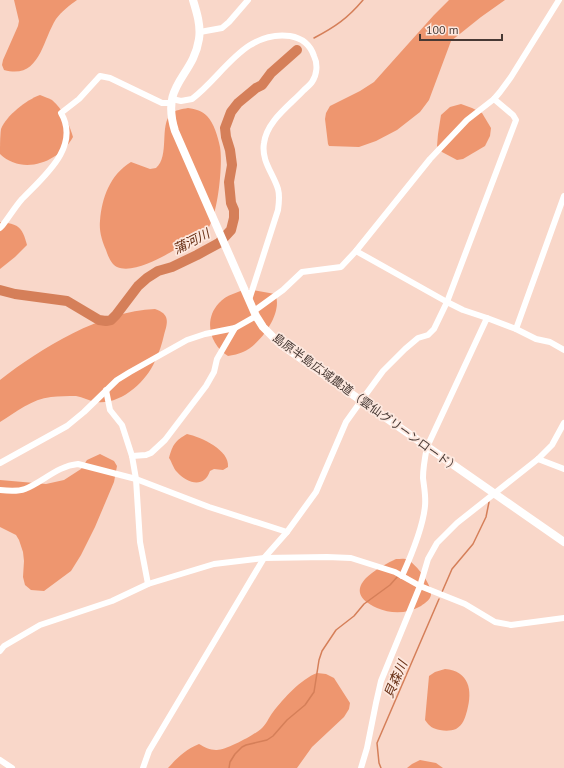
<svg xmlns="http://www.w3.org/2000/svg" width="564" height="768" viewBox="0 0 564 768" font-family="'PT Sans','Noto Sans JP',sans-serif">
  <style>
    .forest { fill: #ee966f }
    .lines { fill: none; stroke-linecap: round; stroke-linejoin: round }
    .stream { stroke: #d57f59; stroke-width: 1.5 }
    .river { stroke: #d57f59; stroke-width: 10 }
    .minor { stroke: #fff; stroke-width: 6 }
    .tertiary { stroke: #fff; stroke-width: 8 }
    .labels { text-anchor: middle; stroke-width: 3.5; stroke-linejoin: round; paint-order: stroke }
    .street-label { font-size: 12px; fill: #473934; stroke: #fde8df }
    .water-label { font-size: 13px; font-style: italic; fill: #693016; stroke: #fde8df }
  </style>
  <rect width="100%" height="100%" fill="#f9d7c9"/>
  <g class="forest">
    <path d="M14,0H77C70,5 61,12 56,19C42,41 40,80 4,70L2,65L3,60L18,26L19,21Z"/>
    <path d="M449,0H505L481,17L451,41L429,100L420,112L397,130L376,141L359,147L329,146L328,144L325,119L326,113L330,106L360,91L374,82L434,15Z"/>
    <path d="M40,95C43,96 48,98 52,100C63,109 69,124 73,137C59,162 23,176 0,154C0,147 0,136 1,129C6,116 26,100 40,95Z"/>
    <path d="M461,104L472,108L482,113L491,128L490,136L485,146L463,159L457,160L442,152L437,146L438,134L441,115L450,107Z"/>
    <path d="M188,108C196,109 202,111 207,116C214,123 218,137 220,147C223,164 218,212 209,227C203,236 186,243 176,249C163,257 133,274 117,267C111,264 108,256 106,250C102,241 99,231 100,221C102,197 110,175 131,162L150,169L156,168C170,156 159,125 171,114C175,110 182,109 188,108Z"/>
    <path d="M0,222C18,224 22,226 27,245L15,257L0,269Z"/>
    <path d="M247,289L275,294C284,312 260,345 243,352C239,354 233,355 228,356C210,345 203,320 219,303C226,295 238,292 247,289Z"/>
    <path d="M155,309C170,314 168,322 164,335C162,344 159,353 155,361C146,382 121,405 96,402C89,401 83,397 76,396C68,396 59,396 51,397C32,399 16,412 0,422V380C41,348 102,311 155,309Z"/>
    <path d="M187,434C201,437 230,450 228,467L223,470L214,469L210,471C204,489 187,483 177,472C173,468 172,462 169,458C173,444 175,441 187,434Z"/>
    <path d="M100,454L114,461L117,466L114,482L95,527L81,555L71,571L44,591L31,590L25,585L23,577L24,561L23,552L19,540L16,535L0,527V480L46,484L64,480L81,469L87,460Z"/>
    <path d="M396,559C400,559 405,558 408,560C416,564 433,586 431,595C430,600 425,603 421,606C407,614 391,614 377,608C338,590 375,569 396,559Z"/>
    <path d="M445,669C469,671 473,690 467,711C465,718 463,725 456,729C451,731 445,731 440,730C433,729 429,726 425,720L429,676L435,672Z"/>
    <path d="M317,673L326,674L334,678L350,703L349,709L344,717L312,747L297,768H168C178,757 185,750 199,744C204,747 210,750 216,750C225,751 254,735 261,729C266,725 269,717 273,712C284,698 301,679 317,673Z"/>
    <path d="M420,760L436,763L443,768H407L412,764Z"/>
  </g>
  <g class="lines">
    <g class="stream">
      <path d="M314,38C335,27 348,18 363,0"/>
      <path d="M442,592L452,569L473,544L486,517L489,502"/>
      <path d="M229,768L230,762L235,754L242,747L246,745L267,740L273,736L287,720L305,705L314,692L319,660L322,651L336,630L354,616L364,604L390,585L398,576"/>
      <path d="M381,768L379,763L377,743L439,599"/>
    </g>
    <path class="river" d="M0,290L15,294L67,301L99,320L106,321L111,320L116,315L138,286L147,278L158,271L172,267L197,255L219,243L231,230L234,218V210L231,203L229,182L232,165L230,150L226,137L225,128L231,112L238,103L256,88L262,85L271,73L297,50"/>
    <g class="minor">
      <path d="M200,32L222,28L229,22L248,0"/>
      <path d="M172,99L181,101L192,99C223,76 244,30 290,36C302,38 310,44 314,56C318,64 317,75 312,82C310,85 306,88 303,91C289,106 267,121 264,143C261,161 273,173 278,189C280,196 279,203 278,210L249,300"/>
      <path d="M0,228L2,226C9,217 15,207 22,199C43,177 81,147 61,113L79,99L100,76L110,78L162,103H171"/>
      <path d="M356,251L447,302L463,310L487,318"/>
      <path d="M254,311L283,290L302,272L341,267L356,251L430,159L467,120L494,99L500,92L511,77L559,0"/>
      <path d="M516,329L536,339L550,342L564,350"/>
      <path d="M106,390L110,410L122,425L132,456L136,479L140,542L148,584"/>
      <path d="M132,456L146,455L151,453L165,440L206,386L214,372L217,359L235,328"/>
      <path d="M538,459L564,469"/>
      <path d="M0,463L67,426L84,412L117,380L130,372L187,340L205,334L235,328L256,316"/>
      <path d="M0,490C8,491 17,492 25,489C43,482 57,466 78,464L136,479L209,507L287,532"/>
      <path d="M402,576C411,556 423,528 425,506C426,496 424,487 423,478C423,468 425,457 427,447L487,318L516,329L564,196"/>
      <path d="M0,651L4,646L40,625L112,601L148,584L214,564L264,558L327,557L351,558L395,572L420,586L465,604L495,622L511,625L564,618"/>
      <path d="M0,760L12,768"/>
      <path d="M143,768L149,751L264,558L287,532L316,492L346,422L361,401L383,371L405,349L418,338L428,335L434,329L447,302L516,120L513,115L494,99"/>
      <path d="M361,768L367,748L376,703L381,681L420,586L428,559L437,543L457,523L538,459L552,445L564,423"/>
    </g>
    <path class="tertiary" d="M193,0C197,13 201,26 199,39C193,78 160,83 175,131L256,316L263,327L280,344L564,542"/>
  </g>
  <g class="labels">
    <g class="street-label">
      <text transform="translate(366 403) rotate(36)" y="4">島原半島広域農道（雲仙グリーンロード）</text>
    </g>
    <g class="water-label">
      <text transform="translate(191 241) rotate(-27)" y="5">蒲河川</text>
      <text transform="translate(395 679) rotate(-67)" y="5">貝森川</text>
    </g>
  </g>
  <path d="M420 34v6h82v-6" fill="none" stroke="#473934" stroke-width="2"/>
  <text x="426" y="34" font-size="12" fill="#473934" stroke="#fde8df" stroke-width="3" paint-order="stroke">100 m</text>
</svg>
